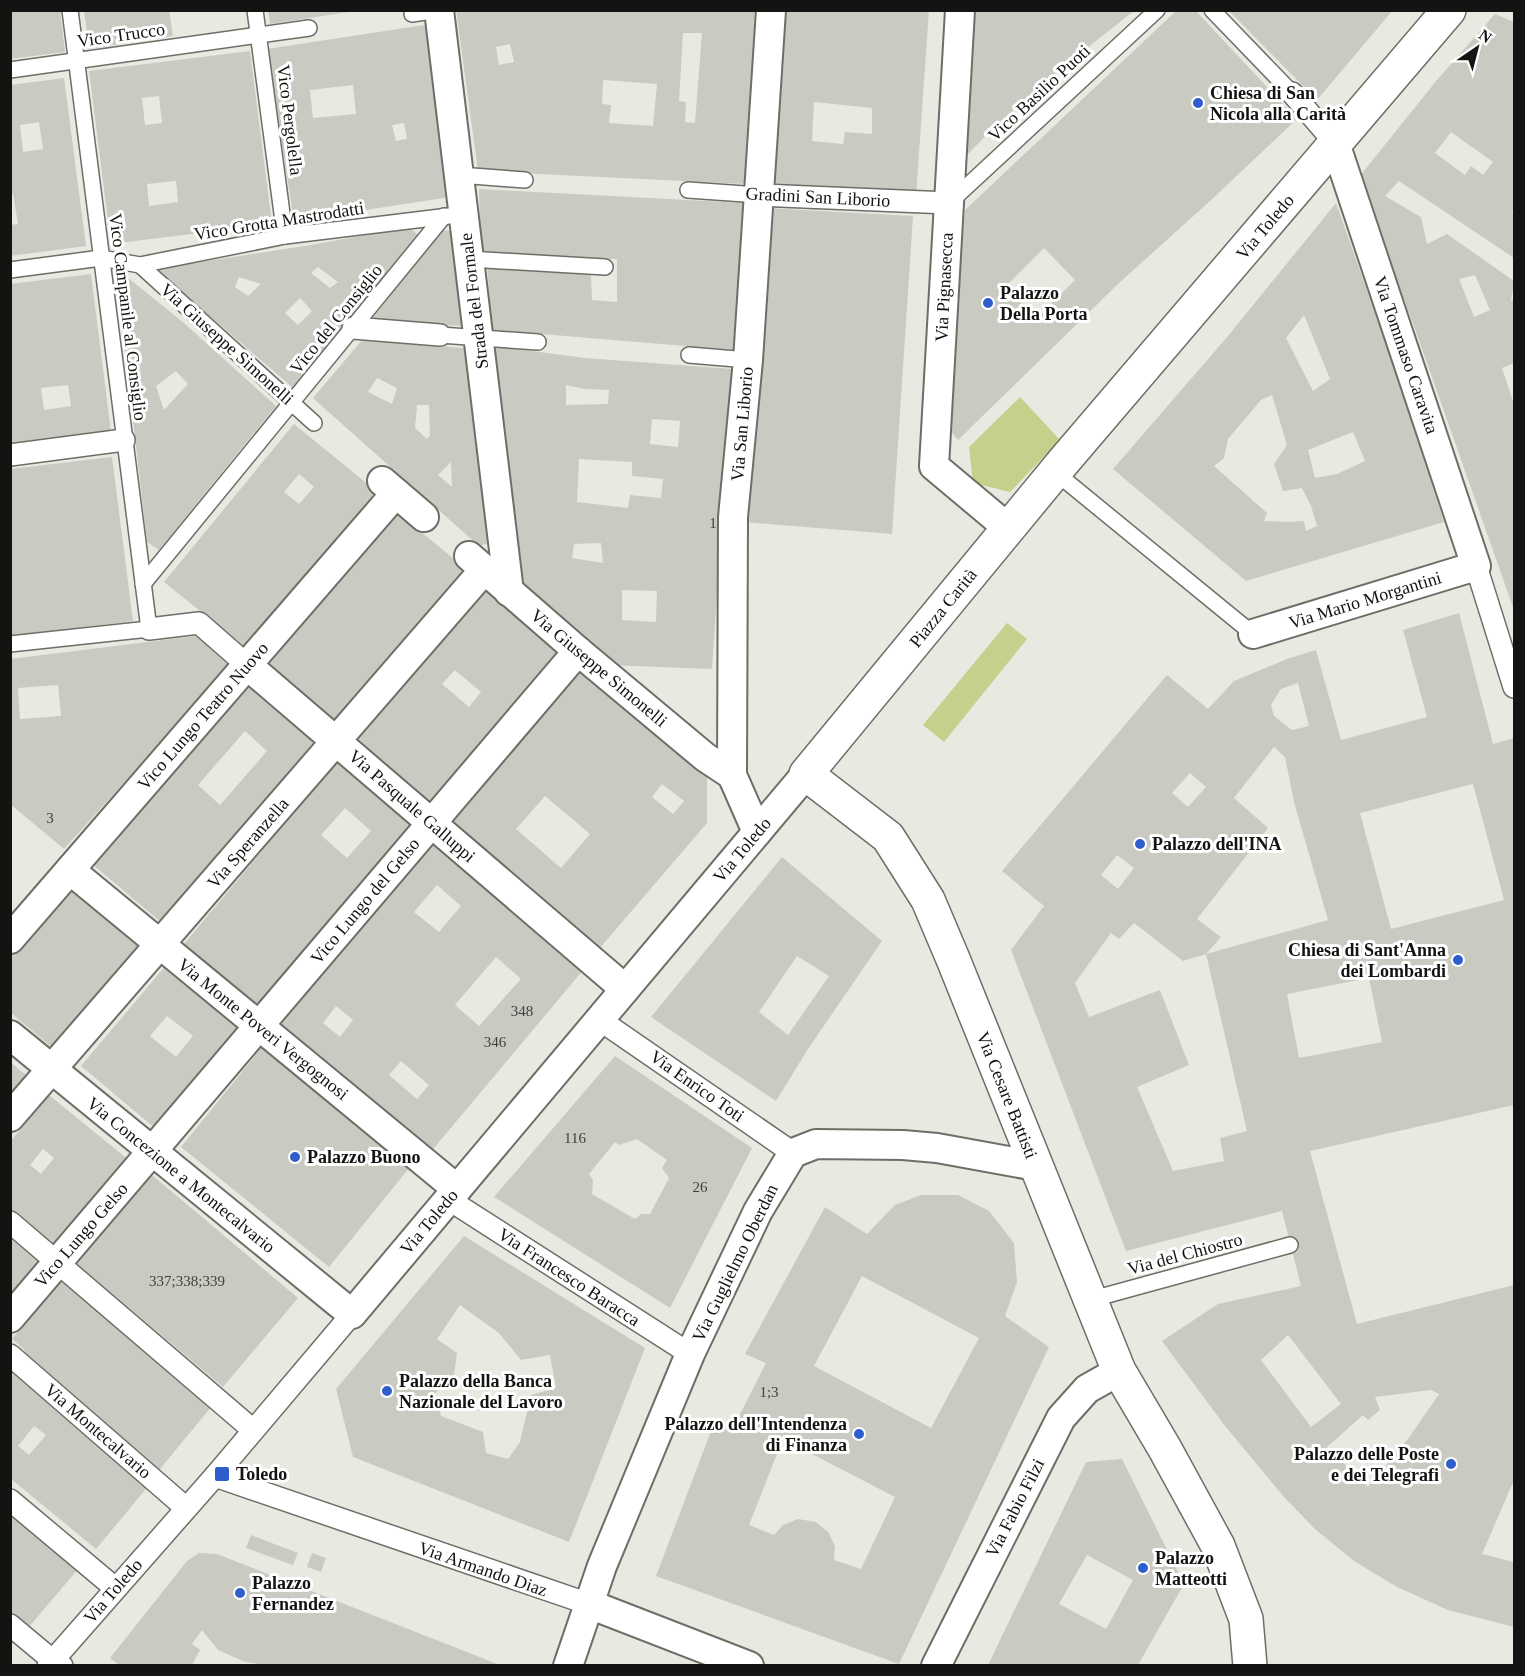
<svg xmlns="http://www.w3.org/2000/svg" width="1525" height="1676" viewBox="0 0 1525 1676" font-family="'Times New Roman',serif">
  <style>
    .green { fill: #c3d18d }
    .building { fill: #c9cbc3; fill-rule: evenodd }
    .lines { fill: none; stroke-linecap: round; stroke-linejoin: round }
    .service-casing { stroke: #6d6f67; stroke-width: 18 }
    .pedestrian-casing { stroke: #6d6f67; stroke-width: 24 }
    .minor-casing { stroke: #6d6f67; stroke-width: 32 }
    .secondary-casing { stroke: #6d6f67; stroke-width: 36 }
    .service { stroke: #fff; stroke-width: 15 }
    .pedestrian { stroke: #fff; stroke-width: 21 }
    .minor { stroke: #fff; stroke-width: 28 }
    .secondary { stroke: #fff; stroke-width: 33 }
    .poi-dot { fill: #305dcc; stroke: #fff; stroke-width: 2 }
    .labels { text-anchor: middle; stroke-width: 6; stroke-linejoin: round; paint-order: stroke }
    .number-label { font-size: 15px; fill: #40413e }
    .street-label { font-size: 18px; fill: #131311; stroke: #fff }
    .poi-label { font-size: 18px; font-weight: bold; fill: #131311; stroke: #fff; text-anchor: start }
  </style>
  <rect width="100%" height="100%" fill="#e8eae2"/>
  <g class="green">
    <path d="M1020,397L1060,440L1010,492L973,483L969,447Z"/>
    <path d="M1007,623L1027,639L944,742L923,725Z"/>
  </g>
  <g class="building">
    <path d="M10,10H60L65,52L10,59Z"/>
    <path d="M84,10H169L173,36L89,49Z"/>
    <path d="M268,10H349V12L270,24Z"/>
    <path d="M456,10H755L746,184L478,171ZM683,33H702L695,123L685,122L686,102L679,101ZM510,44L514,62L499,65L496,47ZM603,80L657,84L653,126L609,123L611,105L602,104Z"/>
    <path d="M778,10H929L916,196L766,187ZM814,102L872,108V134L845,132L843,144L812,141Z"/>
    <path d="M967,10H1135L1052,76L991,130L956,167Z"/>
    <path d="M1177,10H1195L1297,119L1209,202L1118,284L958,440L945,424L965,210ZM1044,248L1075,280L1036,319L1005,287Z"/>
    <path d="M1228,10H1393L1317,100Z"/>
    <path d="M1495,14L1514,22V210L1512,213L1514,215V258L1399,181L1385,196L1421,217L1427,244L1447,234L1514,281L1511,301L1514,300V363L1502,368L1514,404V610L1414,326L1359,177L1437,80ZM1451,132L1493,162L1483,175L1471,166L1465,175L1435,153ZM1475,275L1490,310L1474,317L1459,279Z"/>
    <path d="M431,24L457,196L294,221L267,49ZM353,85L356,114L313,118L310,90ZM404,123L407,139L396,141L392,125Z"/>
    <path d="M250,51L272,224L111,244L89,71ZM159,96L162,123L145,125L142,98ZM176,181L178,202L149,206L147,184Z"/>
    <path d="M64,78L86,246L10,256V225L18,224L13,194L10,195V85ZM39,122L43,149L23,152L20,125Z"/>
    <path d="M479,189L744,203L734,350L492,330L487,266L591,275L592,300L617,302V259L481,256Z"/>
    <path d="M1336,203L1391,358L1444,522L1246,581L1113,469L1228,336ZM1304,315L1330,379L1313,391L1286,338ZM1272,395L1287,445L1274,464L1283,491L1302,488L1311,506L1317,526L1306,531L1304,521L1289,522L1264,521L1267,513L1214,466L1224,458L1228,439L1261,400ZM1353,432L1365,461L1337,474L1315,478L1308,450Z"/>
    <path d="M766,208L913,216L892,534L743,522Z"/>
    <path d="M409,227L419,236L292,387L155,269L311,245ZM318,267L338,282L330,288L311,273ZM239,277L261,284L248,296L235,287ZM300,298L312,311L298,325L285,313Z"/>
    <path d="M441,230L451,231L462,326L371,320Z"/>
    <path d="M91,274L111,432L10,444V284ZM68,385L71,406L44,410L41,388Z"/>
    <path d="M127,277L184,323L276,406L159,550L147,542L117,281ZM176,371L188,384L164,410L156,386Z"/>
    <path d="M363,339L473,349L495,541L479,546L313,398ZM377,378L397,388L392,404L368,392ZM417,405H429L430,435L427,439L415,428ZM451,462L452,487L438,475Z"/>
    <path d="M495,346L585,358L732,369L712,669L609,665L563,625L564,620L516,581L509,462ZM566,385L584,389L609,390L608,404L566,405ZM652,419L680,421L678,447L650,444ZM579,459L632,462V476L663,479L661,498L630,495L628,508L577,502ZM601,543L603,563L572,558L574,544ZM622,590L657,591L656,622L622,620Z"/>
    <path d="M294,424L376,491L247,649L164,582ZM299,474L314,487L299,504L284,492Z"/>
    <path d="M112,457L133,621L10,636V469Z"/>
    <path d="M396,511L466,569L337,723L266,664Z"/>
    <path d="M488,588L561,652L429,804L355,740ZM455,670L481,692L469,707L442,684Z"/>
    <path d="M1459,613L1493,744L1514,738V1105L1310,1151L1357,1324L1514,1285V1480L1482,1554L1514,1562V1627L1448,1610L1397,1587L1354,1561L1315,1529L1284,1497L1225,1426L1162,1341L1218,1304L1301,1286L1282,1211L1126,1251L1011,950L1044,906L1002,871L1167,675L1208,709L1234,681L1287,659L1316,650L1341,740L1427,717L1403,630ZM1298,683L1309,726L1292,730L1274,716L1271,705L1281,689ZM1274,747L1285,757L1294,802L1328,920L1206,954L1221,937L1197,919L1268,828L1234,798ZM1190,773L1206,787L1188,807L1172,793ZM1473,784L1504,900L1391,929L1360,813ZM1117,855L1134,868L1118,889L1101,875ZM1134,923L1183,961L1206,954L1247,1131L1220,1138L1224,1161L1173,1171L1137,1087L1189,1065L1160,990L1089,1017L1075,983L1111,933L1119,939ZM1369,978L1382,1042L1299,1058L1287,994ZM1288,1335L1341,1404L1311,1427L1261,1360ZM1431,1390L1439,1394L1408,1439L1368,1487L1327,1447L1363,1415L1368,1420L1380,1410L1375,1397Z"/>
    <path d="M196,636L230,665L64,849L10,804V659ZM58,685L61,716L20,719L18,688Z"/>
    <path d="M580,667L707,776V823L599,949L449,821ZM662,784L684,801L673,814L652,797ZM545,796L590,834L561,868L516,829Z"/>
    <path d="M246,681L315,740L162,923L92,864ZM245,731L267,751L220,805L198,785Z"/>
    <path d="M339,759L417,824L262,1009L184,944ZM345,808L371,831L347,858L321,835Z"/>
    <path d="M435,842L584,969L429,1154L279,1026ZM437,885L461,906L439,932L414,912ZM496,957L521,979L479,1026L455,1005ZM336,1006L353,1020L340,1037L323,1023ZM401,1061L429,1085L417,1099L389,1075Z"/>
    <path d="M782,857L882,941L808,1049L776,1101L651,1017ZM797,956L829,976L788,1035L759,1012Z"/>
    <path d="M69,887L142,948L55,1050L10,1012V956Z"/>
    <path d="M167,964L242,1027L156,1129L81,1066ZM167,1016L193,1036L176,1057L150,1036Z"/>
    <path d="M262,1047L410,1167L329,1267L181,1147Z"/>
    <path d="M615,1056L752,1148L670,1308L494,1197ZM637,1139L667,1160L662,1168L669,1178L650,1214H641L635,1219L592,1194L593,1180L589,1174L615,1142L619,1145Z"/>
    <path d="M10,1062L32,1080L10,1106Z"/>
    <path d="M49,1095L130,1161L58,1248L10,1208V1142ZM43,1149L54,1158L41,1174L30,1165Z"/>
    <path d="M152,1175L298,1298L223,1387L77,1264Z"/>
    <path d="M921,1195H958L989,1211L1014,1243L1017,1282L1005,1316L1049,1347L899,1664L656,1576L716,1418L734,1426L766,1363L745,1354L825,1207L867,1234L895,1205ZM862,1276L979,1338L931,1428L814,1366ZM783,1439L895,1497L861,1569L834,1560L835,1547L829,1533L816,1522L798,1519L783,1525L774,1535L749,1525Z"/>
    <path d="M464,1236L645,1348L569,1542L353,1457L336,1389ZM460,1305L499,1333L521,1360L550,1355L556,1388L531,1395L520,1442L508,1459L486,1453L483,1432L441,1416L435,1393L454,1375L457,1353L437,1339Z"/>
    <path d="M10,1238L39,1262L10,1296Z"/>
    <path d="M63,1280L212,1406L155,1475L19,1357L25,1350L12,1339Z"/>
    <path d="M10,1367L150,1484L96,1549L10,1478ZM34,1426L46,1435L29,1455L18,1446Z"/>
    <path d="M1122,1459L1184,1584L1138,1665H988L1086,1462ZM1087,1555L1133,1580L1106,1629L1059,1604Z"/>
    <path d="M10,1510L79,1568L28,1628L10,1613Z"/>
    <path d="M251,1535L298,1553L293,1565L246,1548Z"/>
    <path d="M199,1553L217,1554L500,1665H267L245,1662L218,1650L202,1630L192,1644L200,1650L192,1665H119L110,1658L187,1561Z"/>
    <path d="M312,1553L326,1558L321,1572L307,1567Z"/>
  </g>
  <g class="lines">
    <defs>
      <g id="service">
        <path d="M255,10L285,236"/>
        <path d="M1212,10L1292,93"/>
        <path d="M412,14L438,10"/>
        <path d="M10,70L309,28"/>
        <path d="M459,175L525,180"/>
        <path d="M688,190L759,195"/>
        <path d="M950,202L1157,10"/>
        <path d="M469,259L605,267"/>
        <path d="M140,265L314,423"/>
        <path d="M10,270L101,258L140,265L285,236L449,216"/>
        <path d="M440,335L538,342"/>
        <path d="M689,355L748,360"/>
        <path d="M1055,472L1253,634"/>
        <path d="M143,584L444,216"/>
        <path d="M10,644L149,629L70,10"/>
        <path d="M1089,1300L1290,1245"/>
      </g>
      <g id="pedestrian">
        <path d="M1292,93L1335,143"/>
        <path d="M759,195L948,203"/>
        <path d="M353,328L440,335"/>
        <path d="M10,455L124,440"/>
        <path d="M1476,566L1514,687"/>
        <path d="M149,629L199,623L247,665"/>
        <path d="M600,1020L793,1153"/>
        <path d="M448,1199L690,1354"/>
        <path d="M10,1222L253,1430"/>
        <path d="M10,1355L186,1508"/>
        <path d="M215,1476L589,1604"/>
        <path d="M10,1500L115,1588"/>
        <path d="M10,1625L52,1660L62,1666"/>
        <path d="M48,1666L215,1476L352,1314"/>
      </g>
      <g id="minor">
        <path d="M439,10L509,592"/>
        <path d="M960,10L934,466L1008,528"/>
        <path d="M382,481L424,517"/>
        <path d="M469,556L578,651L705,757L732,775"/>
        <path d="M1253,634L1476,566L1335,143"/>
        <path d="M247,665L625,989"/>
        <path d="M757,832L732,775L733,517L748,360L771,10"/>
        <path d="M70,870L457,1189"/>
        <path d="M10,939L396,493"/>
        <path d="M10,1035L352,1314L806,774"/>
        <path d="M10,1117L484,570"/>
        <path d="M10,1318L578,651"/>
        <path d="M589,1604L749,1666"/>
        <path d="M568,1666L602,1566L690,1354L758,1211L793,1153L816,1144L903,1145L937,1148L1036,1166"/>
        <path d="M936,1666L1061,1418L1087,1389L1119,1371"/>
      </g>
      <path id="secondary" d="M1250,1666L1246,1619L1218,1546L1165,1449L1119,1371L953,959L928,900L888,837L806,774L1064,461L1449,10"/>
    </defs>
    <use href="#service" class="service-casing"/>
    <use href="#pedestrian" class="pedestrian-casing"/>
    <use href="#minor" class="minor-casing"/>
    <use href="#secondary" class="secondary-casing"/>
    <use href="#service" class="service"/>
    <use href="#pedestrian" class="pedestrian"/>
    <use href="#minor" class="minor"/>
    <use href="#secondary" class="secondary"/>
  </g>
  <g class="poi-dot">
    <circle cx="1198" cy="103" r="6"/>
    <circle cx="988" cy="303" r="6"/>
    <circle cx="1140" cy="844" r="6"/>
    <circle cx="1458" cy="960" r="6"/>
    <circle cx="295" cy="1157" r="6"/>
    <circle cx="387" cy="1391" r="6"/>
    <circle cx="859" cy="1434" r="6"/>
    <circle cx="1451" cy="1464" r="6"/>
    <rect x="214" y="1466" width="16" height="16" rx="3"/>
    <circle cx="1143" cy="1568" r="6"/>
    <circle cx="240" cy="1593" r="6"/>
  </g>
  <g class="labels">
    <g class="number-label">
      <text x="713" y="528">1</text>
      <text x="50" y="823">3</text>
      <text x="522" y="1016">348</text>
      <text x="495" y="1047">346</text>
      <text x="575" y="1143">116</text>
      <text x="700" y="1192">26</text>
      <text x="187" y="1286">337;338;339</text>
      <text x="769" y="1397">1;3</text>
    </g>
    <g class="street-label">
      <text transform="translate(121 35) rotate(-8)" y="6">Vico Trucco</text>
      <text transform="translate(1039 93) rotate(-43)" y="6">Vico Basilio Puoti</text>
      <text transform="translate(290 120) rotate(83)" y="6">Vico Pergolella</text>
      <text transform="translate(818 197) rotate(3)" y="6">Gradini San Liborio</text>
      <text transform="translate(279 221) rotate(-9)" y="6">Vico Grotta Mastrodatti</text>
      <text transform="translate(1265 227) rotate(-50)" y="6">Via Toledo</text>
      <text transform="translate(944 287) rotate(-87)" y="6">Via Pignasecca</text>
      <text transform="translate(474 301) rotate(-97)" y="6">Strada del Formale</text>
      <text transform="translate(128 317) rotate(83)" y="6">Vico Campanile al Consiglio</text>
      <text transform="translate(336 319) rotate(-51)" y="6">Vico del Consiglio</text>
      <text transform="translate(227 344) rotate(42)" y="6">Via Giuseppe Simonelli</text>
      <text transform="translate(1406 355) rotate(71)" y="6">Via Tommaso Caravita</text>
      <text transform="translate(742 424) rotate(-85)" y="6">Via San Liborio</text>
      <text transform="translate(1365 600) rotate(-17)" y="6">Via Mario Morgantini</text>
      <text transform="translate(943 608) rotate(-51)" y="6">Piazza Carità</text>
      <text transform="translate(599 668) rotate(40)" y="6">Via Giuseppe Simonelli</text>
      <text transform="translate(203 716) rotate(-49)" y="6">Vico Lungo Teatro Nuovo</text>
      <text transform="translate(412 806) rotate(41)" y="6">Via Pasquale Galluppi</text>
      <text transform="translate(248 843) rotate(-49)" y="6">Via Speranzella</text>
      <text transform="translate(742 850) rotate(-50)" y="6">Via Toledo</text>
      <text transform="translate(365 901) rotate(-50)" y="6">Vico Lungo del Gelso</text>
      <text transform="translate(263 1029) rotate(39)" y="6">Via Monte Poveri Vergognosi</text>
      <text transform="translate(697 1086) rotate(35)" y="6">Via Enrico Toti</text>
      <text transform="translate(1007 1095) rotate(68)" y="6">Via Cesare Battisti</text>
      <text transform="translate(181 1175) rotate(39)" y="6">Via Concezione a Montecalvario</text>
      <text transform="translate(429 1222) rotate(-50)" y="6">Via Toledo</text>
      <text transform="translate(81 1235) rotate(-49)" y="6">Vico Lungo Gelso</text>
      <text transform="translate(1185 1254) rotate(-15)" y="6">Via del Chiostro</text>
      <text transform="translate(735 1263) rotate(-64)" y="6">Via Guglielmo Oberdan</text>
      <text transform="translate(569 1277) rotate(33)" y="6">Via Francesco Baracca</text>
      <text transform="translate(98 1431) rotate(41)" y="6">Via Montecalvario</text>
      <text transform="translate(1015 1508) rotate(-63)" y="6">Via Fabio Filzi</text>
      <text transform="translate(483 1569) rotate(19)" y="6">Via Armando Diaz</text>
      <text transform="translate(113 1591) rotate(-49)" y="6">Via Toledo</text>
    </g>
    <g class="poi-label">
      <text x="1210" y="99">Chiesa di San<tspan x="1210" dy="21">Nicola alla Carità</tspan></text>
      <text x="1000" y="299">Palazzo<tspan x="1000" dy="21">Della Porta</tspan></text>
      <text x="1152" y="850">Palazzo dell'INA</text>
      <text x="1446" y="956" text-anchor="end">Chiesa di Sant'Anna<tspan x="1446" dy="21">dei Lombardi</tspan></text>
      <text x="307" y="1163">Palazzo Buono</text>
      <text x="399" y="1387">Palazzo della Banca<tspan x="399" dy="21">Nazionale del Lavoro</tspan></text>
      <text x="847" y="1430" text-anchor="end">Palazzo dell'Intendenza<tspan x="847" dy="21">di Finanza</tspan></text>
      <text x="1439" y="1460" text-anchor="end">Palazzo delle Poste<tspan x="1439" dy="21">e dei Telegrafi</tspan></text>
      <text x="236" y="1480">Toledo</text>
      <text x="1155" y="1564">Palazzo<tspan x="1155" dy="21">Matteotti</tspan></text>
      <text x="252" y="1589">Palazzo<tspan x="252" dy="21">Fernandez</tspan></text>
    </g>
  </g>
  <rect width="1525" height="1676" fill="none" stroke="#131311" stroke-width="24"/>
  <g transform="translate(1477 48) rotate(35)" stroke="#ffffff" stroke-width="4.5" paint-order="stroke">
  <path d="M0-4.5L10 22L0 15L-10 22Z" fill="#131311"/>
  <text y="-9" font-size="16" font-weight="bold" text-anchor="middle" fill="#131311">N</text>
  </g>
</svg>
